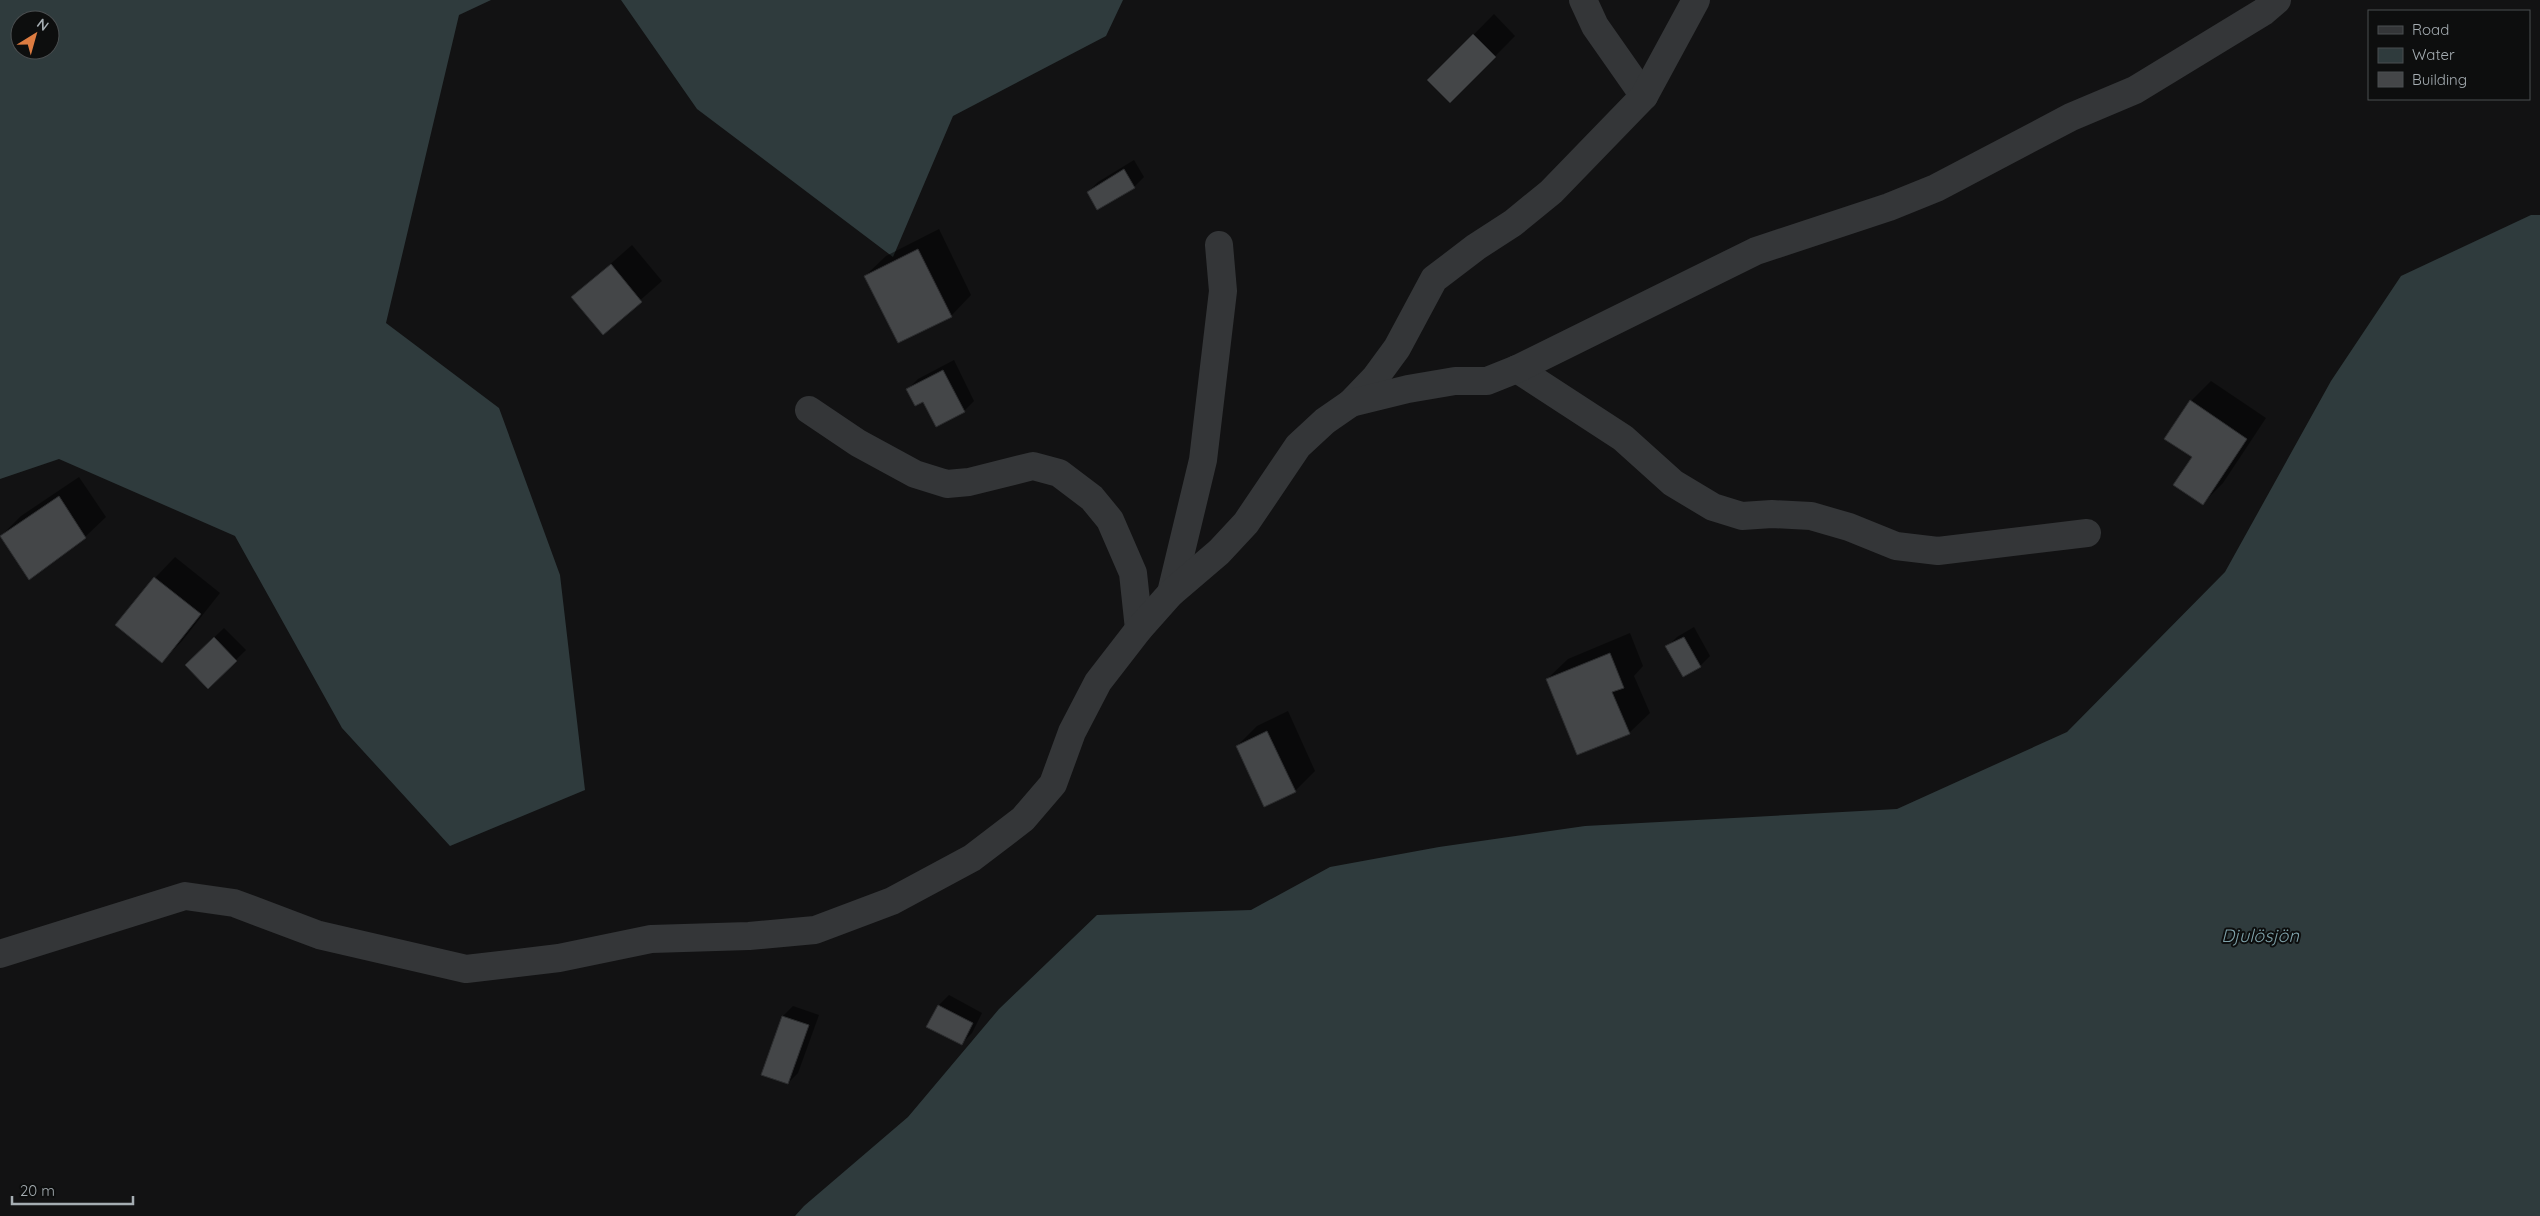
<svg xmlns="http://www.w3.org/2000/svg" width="2540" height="1216" viewBox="0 0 2540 1216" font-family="Quicksand,sans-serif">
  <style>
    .water { fill: #2f3b3d; fill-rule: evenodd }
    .shadow { fill: #0007 }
    .building { fill: #444648; stroke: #2c2d2f }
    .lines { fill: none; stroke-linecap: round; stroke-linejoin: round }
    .minor { stroke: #343638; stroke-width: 28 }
    .labels { text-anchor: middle; stroke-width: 4; stroke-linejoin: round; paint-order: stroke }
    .water-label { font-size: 18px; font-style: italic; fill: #7fa2aa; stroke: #0d0e0e }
  </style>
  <rect width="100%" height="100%" fill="#121213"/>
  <g class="water">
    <path d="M0,0H491L459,15L386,323L499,408L560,575L585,790L450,846L342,728L235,536L59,459L0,479ZM20,20H50V50H20Z"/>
    <path d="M621,0H1123L1106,36L953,116L893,257L697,109Z"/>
    <path d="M2531,215H2540V1216H795L804,1206L908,1117L999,1009L1097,915L1251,910L1330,867L1439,847L1585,826L1897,809L2067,732L2225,572L2331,381L2401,276Z"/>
  </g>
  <g class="shadow">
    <path d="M1494,14L1515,36L1450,102L1429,80Z"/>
    <path d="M1134,160L1144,177L1134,187L1088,192L1098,182Z"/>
    <path d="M939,229L971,295L951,316L865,276L886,256Z"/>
    <path d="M632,245L662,281L603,333L573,297Z"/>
    <path d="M954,360L974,401L964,411L924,401L908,389L918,379Z"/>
    <path d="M2211,381L2266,418L2223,483L2203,503L2193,457L2191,401Z"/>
    <path d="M79,477L106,517L85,537L29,579L1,536L21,516Z"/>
    <path d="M175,557L220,593L182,641L162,661L117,625L155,578Z"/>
    <path d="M1694,627L1710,656L1700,666L1667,647L1677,637Z"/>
    <path d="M224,628L246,650L208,687L196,655Z"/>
    <path d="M1630,633L1643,666L1634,676L1650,713L1629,733L1547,679L1568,659Z"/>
    <path d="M1288,711L1315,771L1295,791L1237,746L1257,726Z"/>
    <path d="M949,995L982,1013L972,1033L962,1043L939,1005Z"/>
    <path d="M793,1006L819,1015L798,1073L788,1083L762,1074L783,1016Z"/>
  </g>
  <g class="building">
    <path d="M1473,34L1496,57L1450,103L1427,80Z"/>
    <path d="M1124,169L1135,188L1097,210L1087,192Z"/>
    <path d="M918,249L952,317L898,343L864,276Z"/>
    <path d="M611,264L642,302L603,335L571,297Z"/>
    <path d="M943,370L965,412L936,427L923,402L915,406L906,389Z"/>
    <path d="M2190,400L2247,439L2203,505L2173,485L2192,457L2164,439Z"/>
    <path d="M59,496L86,538L29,580L0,536Z"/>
    <path d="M154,577L201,614L162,663L115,625Z"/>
    <path d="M214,637L237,661L208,689L185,665Z"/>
    <path d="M1684,637L1701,667L1683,677L1665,646Z"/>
    <path d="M1610,653L1624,688L1612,692L1630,734L1577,755L1546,679Z"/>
    <path d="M1267,731L1296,792L1264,807L1236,746Z"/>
    <path d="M938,1005L973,1023L962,1045L926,1027Z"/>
    <path d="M782,1016L809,1025L788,1084L761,1075Z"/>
  </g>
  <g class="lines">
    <g class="minor">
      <path d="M1583,0L1595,26L1644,96"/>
      <path d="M1517,369L1623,438L1673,483L1713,507L1742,516L1772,514L1811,516L1849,527L1896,546L1938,551L2087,533"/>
      <path d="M1351,403L1375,378L1397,348L1434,279L1476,247L1513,223L1551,192L1644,96L1696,0"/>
      <path d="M809,410L858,443L915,474L947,484L969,482L1033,466L1059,473L1092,498L1110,520L1133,573L1139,629"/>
      <path d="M1171,593L1203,460L1223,291L1219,245"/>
      <path d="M0,954L185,896L234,903L319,935L466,969L559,958L651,939L749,936L815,930L892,901L972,858L1023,819L1053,784L1072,732L1098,682L1139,629L1171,593L1219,552L1246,523L1298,446L1325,421L1351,403L1408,389L1455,381H1487L1517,369L1756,251L1889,207L1936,188L2071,117L2135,90L2263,12L2277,0"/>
    </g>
  </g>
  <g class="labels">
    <g class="water-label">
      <text x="2260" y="942">Djulösjön</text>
    </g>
  </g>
  <rect x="2368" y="10" width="162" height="90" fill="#0d0e0e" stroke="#4a4e50"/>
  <rect x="2378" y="26" width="25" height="8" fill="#343638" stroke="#4a4e50"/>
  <text x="2412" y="35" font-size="15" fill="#a5adb2">Road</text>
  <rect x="2378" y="48" width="25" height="15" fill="#2f3b3d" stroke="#4a4e50"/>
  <text x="2412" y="60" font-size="15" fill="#a5adb2">Water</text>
  <rect x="2378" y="72" width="25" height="15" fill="#444648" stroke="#4a4e50"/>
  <text x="2412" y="85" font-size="15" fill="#a5adb2">Building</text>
  <g transform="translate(35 35) rotate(37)"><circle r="24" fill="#0d0e0e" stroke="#4a4e50"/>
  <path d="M0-4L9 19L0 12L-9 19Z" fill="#dd7c41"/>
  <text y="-8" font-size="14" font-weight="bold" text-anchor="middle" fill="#a5adb2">N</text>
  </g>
  <path d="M12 1196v8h121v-8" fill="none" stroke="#a5adb2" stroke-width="2.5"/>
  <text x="20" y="1196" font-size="15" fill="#a5adb2" stroke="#0d0e0e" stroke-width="4" paint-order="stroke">20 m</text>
</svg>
